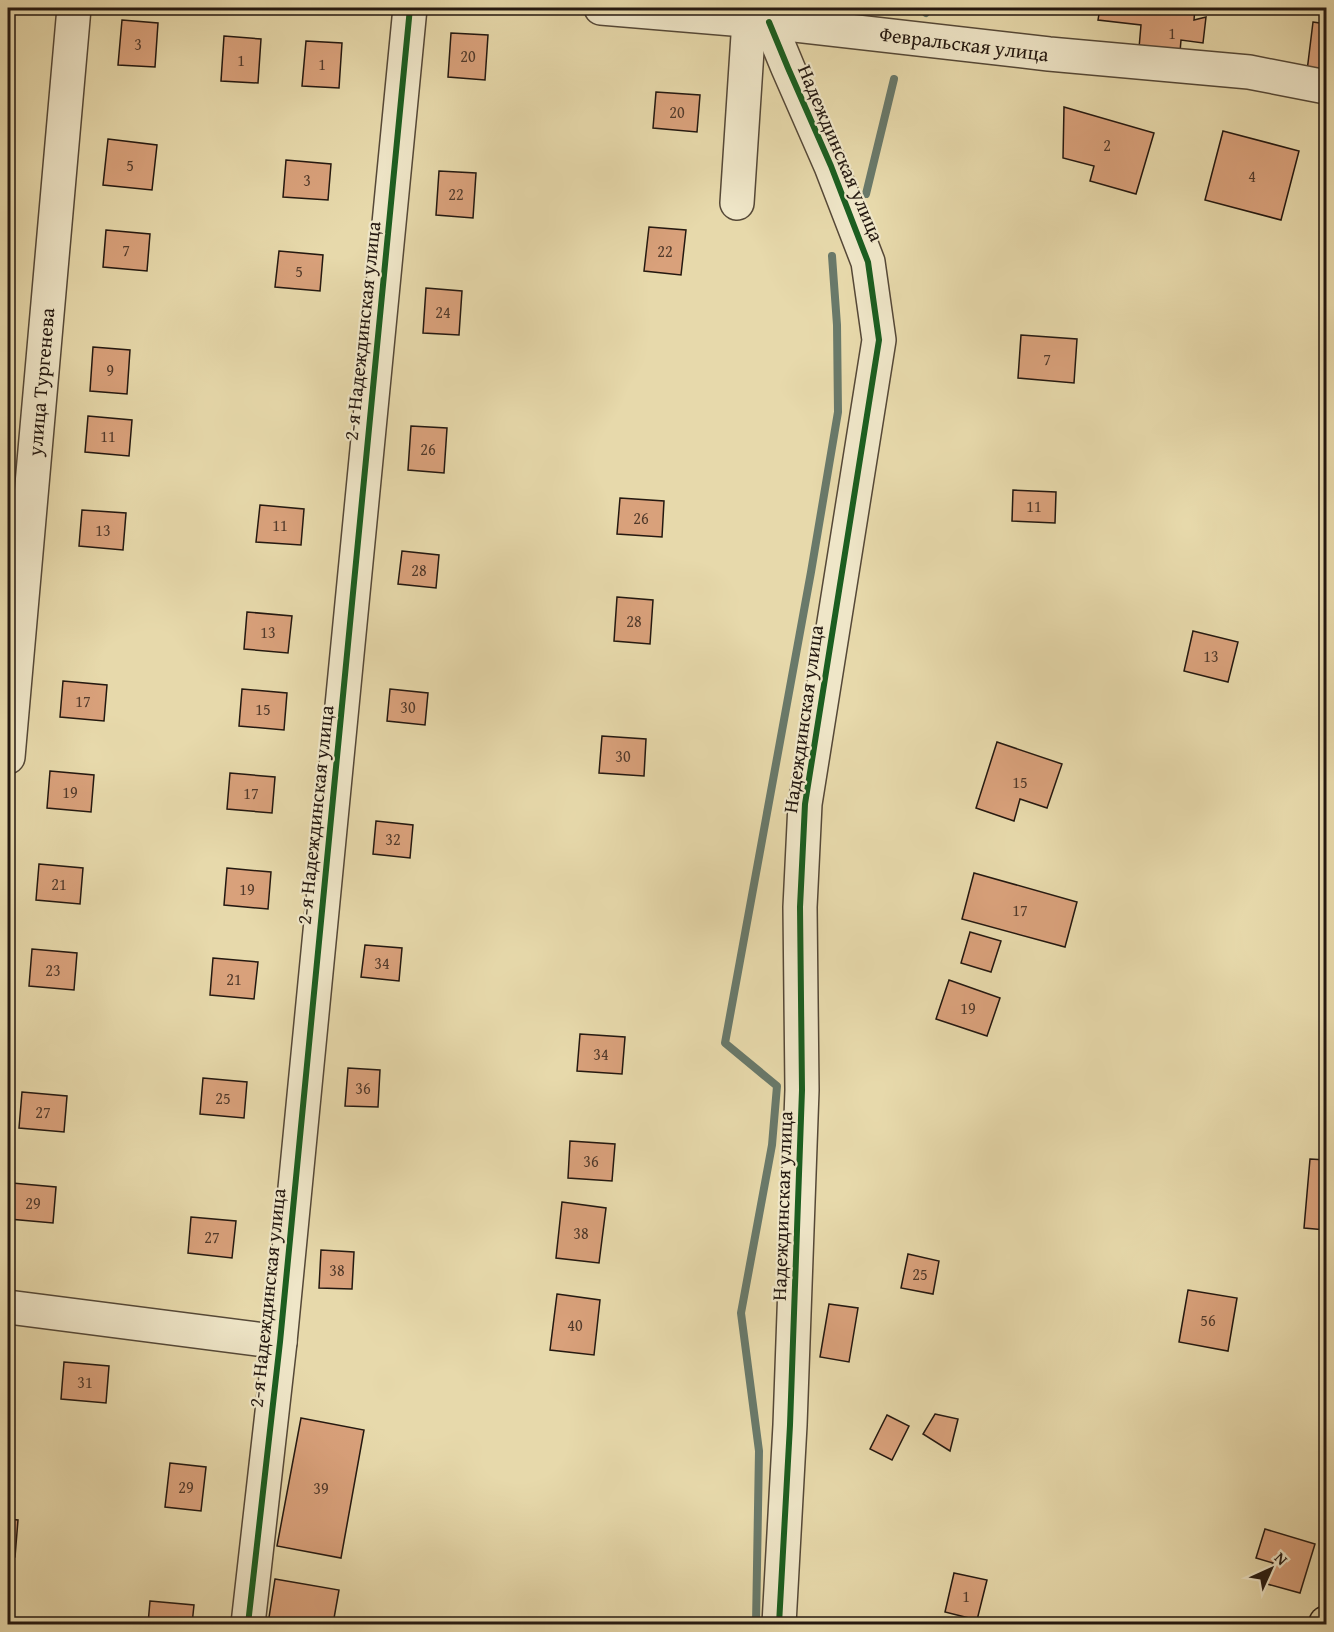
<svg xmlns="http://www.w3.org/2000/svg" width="1334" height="1632" viewBox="0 0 1334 1632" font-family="'Gentium Book Plus',serif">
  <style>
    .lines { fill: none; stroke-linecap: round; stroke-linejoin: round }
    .stream { stroke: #69796a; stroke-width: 8 }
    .building { fill: #d9a17b; stroke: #241810; stroke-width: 1.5 }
    .minor-casing { stroke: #554837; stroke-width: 36 }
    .major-casing { stroke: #241810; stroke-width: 36 }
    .minor { stroke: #efe6c8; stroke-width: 33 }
    .major { stroke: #e7d9ab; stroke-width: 33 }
    .cycleway-casing { stroke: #efe6c8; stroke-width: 10 }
    .cycleway { stroke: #1b5e20; stroke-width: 6 }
    .labels { text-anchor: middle; stroke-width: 4.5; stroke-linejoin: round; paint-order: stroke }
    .number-label { font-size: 16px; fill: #513a2b }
    .street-label { font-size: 20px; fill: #241810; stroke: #efe6c8 }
  </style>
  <rect width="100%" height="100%" fill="#e7d9ab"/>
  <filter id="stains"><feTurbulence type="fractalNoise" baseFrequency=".00333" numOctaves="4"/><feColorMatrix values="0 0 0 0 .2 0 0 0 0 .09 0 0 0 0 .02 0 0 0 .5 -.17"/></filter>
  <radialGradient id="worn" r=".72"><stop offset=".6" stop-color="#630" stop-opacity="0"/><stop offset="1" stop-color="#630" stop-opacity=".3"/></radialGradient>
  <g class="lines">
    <g class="stream">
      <path d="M926,13L929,8"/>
      <path d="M866,194L894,79"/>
      <path d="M756,1624L759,1451L741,1313L772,1145L777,1086L725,1043L811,572L838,412L837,325L832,256"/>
    </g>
  </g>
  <g class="building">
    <path d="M1100,8H1195L1194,20L1206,17L1203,43L1181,40L1180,52L1139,48L1141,25L1098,20Z"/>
    <path d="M122,20L158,23L155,67L118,65Z"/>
    <path d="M1313,22L1326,24V73L1307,71Z"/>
    <path d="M451,33L488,35L485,80L448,77Z"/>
    <path d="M224,36L261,39L258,83L221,81Z"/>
    <path d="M306,41L342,43L339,88L302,86Z"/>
    <path d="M656,92L700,95L697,132L653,128Z"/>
    <path d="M8,101H11L8,146Z"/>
    <path d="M1064,107L1154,133L1136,194L1090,181L1094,166L1063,158Z"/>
    <path d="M1223,131L1299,151L1281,220L1205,200Z"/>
    <path d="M108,139L157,145L152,190L103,185Z"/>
    <path d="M286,160L331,164L328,200L283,197Z"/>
    <path d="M439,171L476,173L473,218L436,215Z"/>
    <path d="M649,227L686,230L681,275L644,271Z"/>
    <path d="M106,230L150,234L147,271L103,267Z"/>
    <path d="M279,251L323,255L320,291L275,287Z"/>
    <path d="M426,288L462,291L459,335L423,333Z"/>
    <path d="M1021,335L1077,339L1074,383L1018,378Z"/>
    <path d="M93,347L130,350L127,394L90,391Z"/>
    <path d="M88,416L132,420L129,456L85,452Z"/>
    <path d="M411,426L447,428L444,473L408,470Z"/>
    <path d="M1013,490L1056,492L1055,523L1012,521Z"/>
    <path d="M620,498L664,501L662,537L617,534Z"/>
    <path d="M260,505L304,509L301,545L256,542Z"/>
    <path d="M82,510L126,513L123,550L79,546Z"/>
    <path d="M402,551L439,555L436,588L398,584Z"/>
    <path d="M617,597L653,600L650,644L614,641Z"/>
    <path d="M247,612L292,616L288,653L244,649Z"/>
    <path d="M1193,631L1238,642L1228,682L1184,671Z"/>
    <path d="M63,681L107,685L104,721L60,717Z"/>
    <path d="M242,689L287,693L284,730L239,726Z"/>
    <path d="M390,689L428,693L425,725L387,721Z"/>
    <path d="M602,736L646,739L644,776L599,773Z"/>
    <path d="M997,742L1062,764L1047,808L1020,799L1014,821L976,808Z"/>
    <path d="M50,771L94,775L91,812L47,808Z"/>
    <path d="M230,773L275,777L272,813L227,809Z"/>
    <path d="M376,821L413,825L410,858L373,854Z"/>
    <path d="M39,864L83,868L80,904L36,900Z"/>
    <path d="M227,868L271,872L268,909L224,905Z"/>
    <path d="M974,873L1077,902L1065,947L962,919Z"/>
    <path d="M970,932L1001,941L991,972L961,963Z"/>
    <path d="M365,945L402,948L399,981L361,977Z"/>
    <path d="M32,949L77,953L74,990L29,986Z"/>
    <path d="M213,958L258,962L254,999L210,995Z"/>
    <path d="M949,980L1000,998L987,1036L936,1019Z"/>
    <path d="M580,1034L625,1037L622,1074L577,1071Z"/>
    <path d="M348,1068L380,1070L378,1107L345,1106Z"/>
    <path d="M203,1078L247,1082L244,1118L200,1114Z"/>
    <path d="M22,1092L67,1096L64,1132L19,1128Z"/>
    <path d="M570,1141L615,1144L612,1181L568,1178Z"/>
    <path d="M1310,1159L1326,1160V1230L1304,1228Z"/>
    <path d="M12,1183L56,1187L53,1223L9,1219Z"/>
    <path d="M562,1202L606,1208L599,1263L556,1258Z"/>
    <path d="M191,1217L236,1221L232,1258L188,1253Z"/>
    <path d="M321,1250L354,1252L352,1289L319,1288Z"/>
    <path d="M908,1254L939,1261L933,1294L901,1288Z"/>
    <path d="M1188,1290L1237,1298L1228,1351L1179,1342Z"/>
    <path d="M557,1294L600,1300L594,1355L550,1350Z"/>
    <path d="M829,1304L858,1308L849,1362L820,1357Z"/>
    <path d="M64,1362L109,1366L106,1403L61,1399Z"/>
    <path d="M935,1414L958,1419L950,1451L923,1434Z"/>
    <path d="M887,1415L909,1426L892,1460L870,1449Z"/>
    <path d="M301,1418L364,1430L341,1558L277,1546Z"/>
    <path d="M170,1463L206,1467L201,1511L165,1507Z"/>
    <path d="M8,1519L18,1520L15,1557L8,1556Z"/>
    <path d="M1265,1529L1315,1544L1300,1593L1267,1584L1273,1563L1256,1558Z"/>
    <path d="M954,1573L987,1580L977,1620L945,1612Z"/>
    <path d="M275,1579L339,1590L333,1624H268Z"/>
    <path d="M150,1601L194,1605L192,1624H148Z"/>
    <path d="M1077,1618L1098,1624H1075Z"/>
  </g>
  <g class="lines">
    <defs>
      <g id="minor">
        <path d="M601,8L769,22L1049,54L1249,72L1326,87"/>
        <path d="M769,22L788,68L831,166L868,262L879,340L805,804L800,907L802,1090L790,1425L779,1624"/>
        <path d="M737,203L749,20L751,8"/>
        <path d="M8,757L74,8"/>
        <path d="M8,1307L280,1342"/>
        <path d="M248,1624L280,1342L410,8"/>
      </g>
      <path id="major" d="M1326,1624V1623"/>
    </defs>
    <use href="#minor" class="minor-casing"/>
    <use href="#major" class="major-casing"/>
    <use href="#minor" class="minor"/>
    <use href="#major" class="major"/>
    <defs>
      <g id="cycleway">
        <path d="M769,22L788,68L831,166L868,262L879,340L805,804L800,907L802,1090L790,1425L779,1624"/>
        <path d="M248,1624L280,1342L410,8"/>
      </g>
    </defs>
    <use href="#cycleway" class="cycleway-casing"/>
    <use href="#cycleway" class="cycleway"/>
  </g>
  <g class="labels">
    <g class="number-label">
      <text x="1172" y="39">1</text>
      <text x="138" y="50">3</text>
      <text x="468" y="62">20</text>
      <text x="241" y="66">1</text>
      <text x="322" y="70">1</text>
      <text x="677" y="118">20</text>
      <text x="1107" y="151">2</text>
      <text x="130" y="171">5</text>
      <text x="1252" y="182">4</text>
      <text x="307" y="186">3</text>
      <text x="456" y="200">22</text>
      <text x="126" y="256">7</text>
      <text x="665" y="257">22</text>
      <text x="299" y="277">5</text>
      <text x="443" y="318">24</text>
      <text x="1047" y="365">7</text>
      <text x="110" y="376">9</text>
      <text x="108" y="442">11</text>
      <text x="428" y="455">26</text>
      <text x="1034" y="512">11</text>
      <text x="641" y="524">26</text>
      <text x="280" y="531">11</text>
      <text x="103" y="536">13</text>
      <text x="419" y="576">28</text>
      <text x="634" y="627">28</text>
      <text x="268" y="638">13</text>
      <text x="1211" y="662">13</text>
      <text x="83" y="707">17</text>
      <text x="408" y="713">30</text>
      <text x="263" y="715">15</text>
      <text x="623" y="762">30</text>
      <text x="1020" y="788">15</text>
      <text x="70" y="798">19</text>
      <text x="251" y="799">17</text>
      <text x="393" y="845">32</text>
      <text x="59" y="890">21</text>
      <text x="247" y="895">19</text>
      <text x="1020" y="916">17</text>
      <text x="382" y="969">34</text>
      <text x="53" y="976">23</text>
      <text x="234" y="985">21</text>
      <text x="968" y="1014">19</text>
      <text x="601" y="1060">34</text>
      <text x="363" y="1094">36</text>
      <text x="223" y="1104">25</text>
      <text x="43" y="1118">27</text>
      <text x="591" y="1167">36</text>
      <text x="33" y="1209">29</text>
      <text x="581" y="1239">38</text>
      <text x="212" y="1243">27</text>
      <text x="337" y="1276">38</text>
      <text x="920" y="1280">25</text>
      <text x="1208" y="1326">56</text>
      <text x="575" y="1331">40</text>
      <text x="85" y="1388">31</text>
      <text x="186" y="1493">29</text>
      <text x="321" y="1494">39</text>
      <text x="966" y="1602">1</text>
    </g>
    <g class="street-label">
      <text transform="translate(964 44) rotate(7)" y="7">Февральская улица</text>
      <text transform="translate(841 153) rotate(67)" y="7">Надеждинская улица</text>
      <text transform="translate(362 331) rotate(-84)" y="7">2-я Надеждинская улица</text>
      <text transform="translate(41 382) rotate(-85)" y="7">улица Тургенева</text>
      <text transform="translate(803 719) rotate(-82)" y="7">Надеждинская улица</text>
      <text transform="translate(315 815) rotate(-84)" y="7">2-я Надеждинская улица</text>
      <text transform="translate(782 1206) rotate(-88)" y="7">Надеждинская улица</text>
      <text transform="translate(267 1298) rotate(-84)" y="7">2-я Надеждинская улица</text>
    </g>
  </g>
  <rect width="1334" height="1632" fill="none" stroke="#e7d9ab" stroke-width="30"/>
  <rect x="9" y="9" width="1316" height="1614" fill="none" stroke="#241810" stroke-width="3"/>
  <rect x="15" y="15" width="1304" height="1602" fill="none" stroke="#241810" stroke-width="1.5"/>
  <g transform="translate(1271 1569) rotate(45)" stroke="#efe6c8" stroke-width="4.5" paint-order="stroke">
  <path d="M0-4.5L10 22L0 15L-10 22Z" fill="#241810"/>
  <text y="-9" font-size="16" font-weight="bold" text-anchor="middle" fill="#241810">N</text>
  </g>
  <rect width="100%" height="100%" filter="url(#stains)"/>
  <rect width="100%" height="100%" fill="url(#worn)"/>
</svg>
